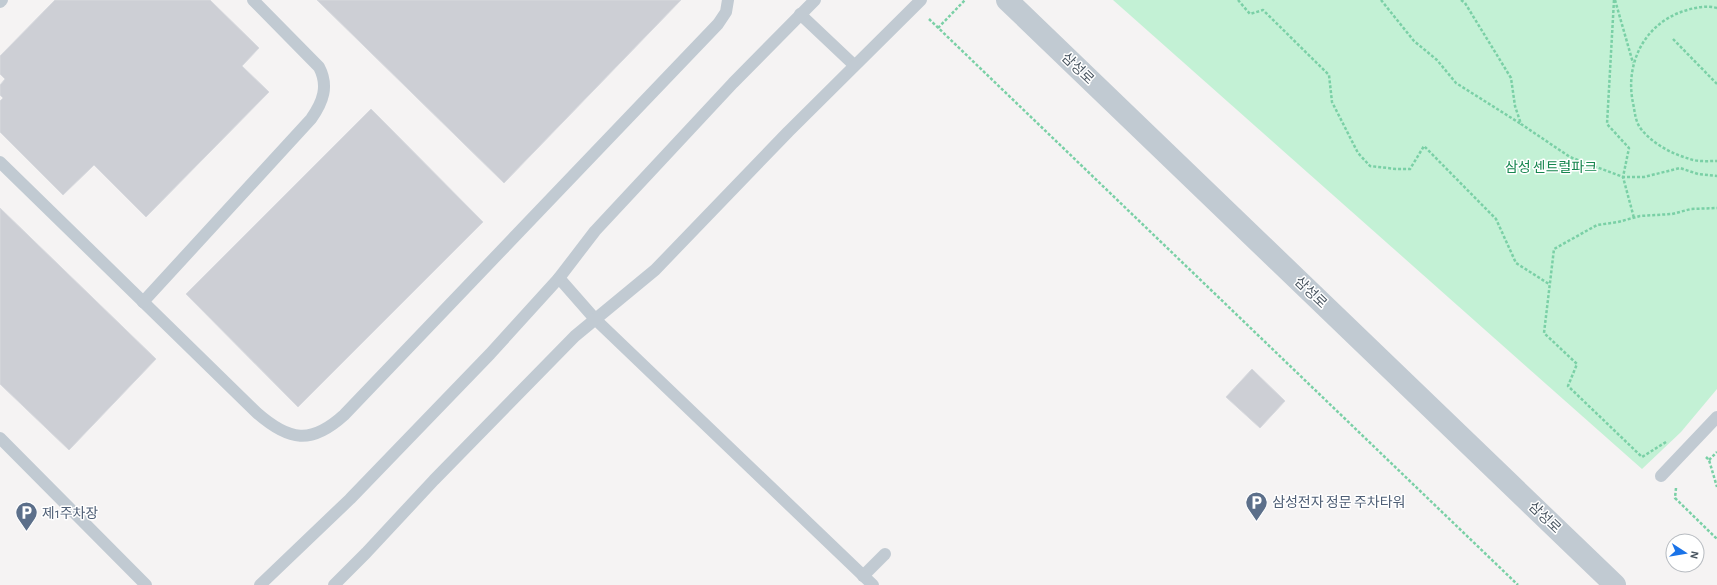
<svg xmlns="http://www.w3.org/2000/svg" width="1717" height="585" viewBox="0 0 1717 585" font-family="'Alegreya Sans','Noto Sans KR',sans-serif">
  <style>
    .green { fill: #c3f1d5 }
    .building { fill: #cdcfd5; stroke: #d7d9de }
    .lines { fill: none; stroke-linecap: round; stroke-linejoin: round }
    .path { stroke: #7ad0a6; stroke-width: 2.5; stroke-dasharray: 3 2; stroke-linecap: butt }
    .service { stroke: #c1cad2; stroke-width: 12 }
    .tertiary { stroke: #c1cad2; stroke-width: 22 }
    .labels { text-anchor: middle; stroke-width: 3; stroke-linejoin: round; paint-order: stroke }
    .street-label { font-size: 14px; fill: #4a5661; stroke: #fff }
    .park-label { font-size: 14px; fill: #17864f; stroke: #fff }
    .service-label { font-size: 14px; fill: #4e5e75; stroke: #fff; text-anchor: start }
  </style>
  <rect width="100%" height="100%" fill="#f5f3f3"/>
  <path class="green" d="M1113,0H1717V389L1681,432L1642,469Z"/>
  <g class="building">
    <path d="M55,0H210L259,48L242,66L269,92L146,217L94,165L63,195L0,132V101L3,98L0,95V85L5,79L0,74V56Z"/>
    <path d="M317,0H681L504,183Z"/>
    <path d="M371,109L483,222L298,407L186,294Z"/>
    <path d="M0,208L156,359L69,450L0,384Z"/>
    <path d="M1252,369L1285,401L1260,428L1226,397Z"/>
  </g>
  <g class="lines">
    <g class="path">
      <path d="M1238,0L1250,14L1263,10L1329,75L1332,102L1358,153L1370,166L1396,169H1410L1424,146L1496,219L1516,263L1549,284"/>
      <path d="M1381,0L1414,41L1437,60L1456,83L1521,124"/>
      <path d="M1461,0L1465,3L1511,78L1515,106L1521,124L1570,157L1623,177H1644L1680,168L1698,174L1717,176"/>
      <path d="M1614,0L1607,124L1629,148L1623,177L1634,218"/>
      <path d="M1615,0L1633,63"/>
      <path d="M1717,8C1706,5 1692,8 1681,12C1643,26 1625,65 1633,103C1635,112 1635,121 1641,129C1653,144 1672,154 1690,159C1698,162 1708,161 1717,161"/>
      <path d="M929,19L1518,585"/>
      <path d="M938,28L965,0"/>
      <path d="M1673,39L1717,84"/>
      <path d="M1666,442L1642,457L1568,386L1577,364L1544,333L1554,249L1597,225L1618,222L1640,216L1672,214L1691,209L1717,208"/>
      <path d="M1706,457L1709,460L1717,487"/>
      <path d="M1709,460L1717,452"/>
      <path d="M1676,488L1675,498L1717,539"/>
    </g>
    <g class="service">
      <path d="M0,2L2,0"/>
      <path d="M800,14L854,65"/>
      <path d="M0,162L257,413C289,441 311,445 344,415L718,24L726,12L728,0"/>
      <path d="M559,278L595,319L873,585"/>
      <path d="M143,302L311,119C323,102 329,86 319,67L253,0"/>
      <path d="M0,438L146,585"/>
      <path d="M1661,476L1717,417"/>
      <path d="M863,576L885,554"/>
      <path d="M260,585L350,499L490,354L559,278L595,231L733,83L815,0"/>
      <path d="M334,585L366,553L434,480L575,336L655,270L788,132L921,0"/>
    </g>
    <path class="tertiary" d="M1007,0L1615,585"/>
  </g>
  <defs>
    <symbol id="parking-pin" viewBox="-11 -11 22 30"><path d="M0 17L-7.5 6A9.5 9.5 0 1 1 7.5 6Z" fill="#5c6f8a" stroke="#fff"/><path d="M-3.5-5.5H1a3.5 3.5 0 0 1 0 7H-1V5.5H-3.5ZM-1-3.4V-.6H.8a1.4 1.4 0 0 0 0-2.8Z" fill="#fff"/></symbol>
  </defs>
  <g fill-rule="evenodd">
    <use href="#parking-pin" x="1244" y="490" width="25" height="34"/>
    <use href="#parking-pin" x="14" y="500" width="25" height="34"/>
  </g>
  <g class="labels">
    <g class="street-label">
      <text transform="translate(1078 68) rotate(44)" y="5">삼성로</text>
      <text transform="translate(1311 292) rotate(44)" y="5">삼성로</text>
      <text transform="translate(1545 517) rotate(44)" y="5">삼성로</text>
    </g>
    <g class="park-label">
      <text x="1551" y="172">삼성 센트럴파크</text>
    </g>
    <g class="service-label">
      <text x="1272" y="507">삼성전자 정문 주차타워</text>
      <text x="42" y="518">제1주차장</text>
    </g>
  </g>
  <g transform="translate(1685 553) rotate(102)"><circle r="19" fill="#ffffff" stroke="#b7bbc0"/>
  <path d="M0-3L7 15L0 10L-7 15Z" fill="#1a73e8"/>
  <text y="-6" font-size="11" font-weight="bold" text-anchor="middle" fill="#4a5661">N</text>
  </g>
</svg>
